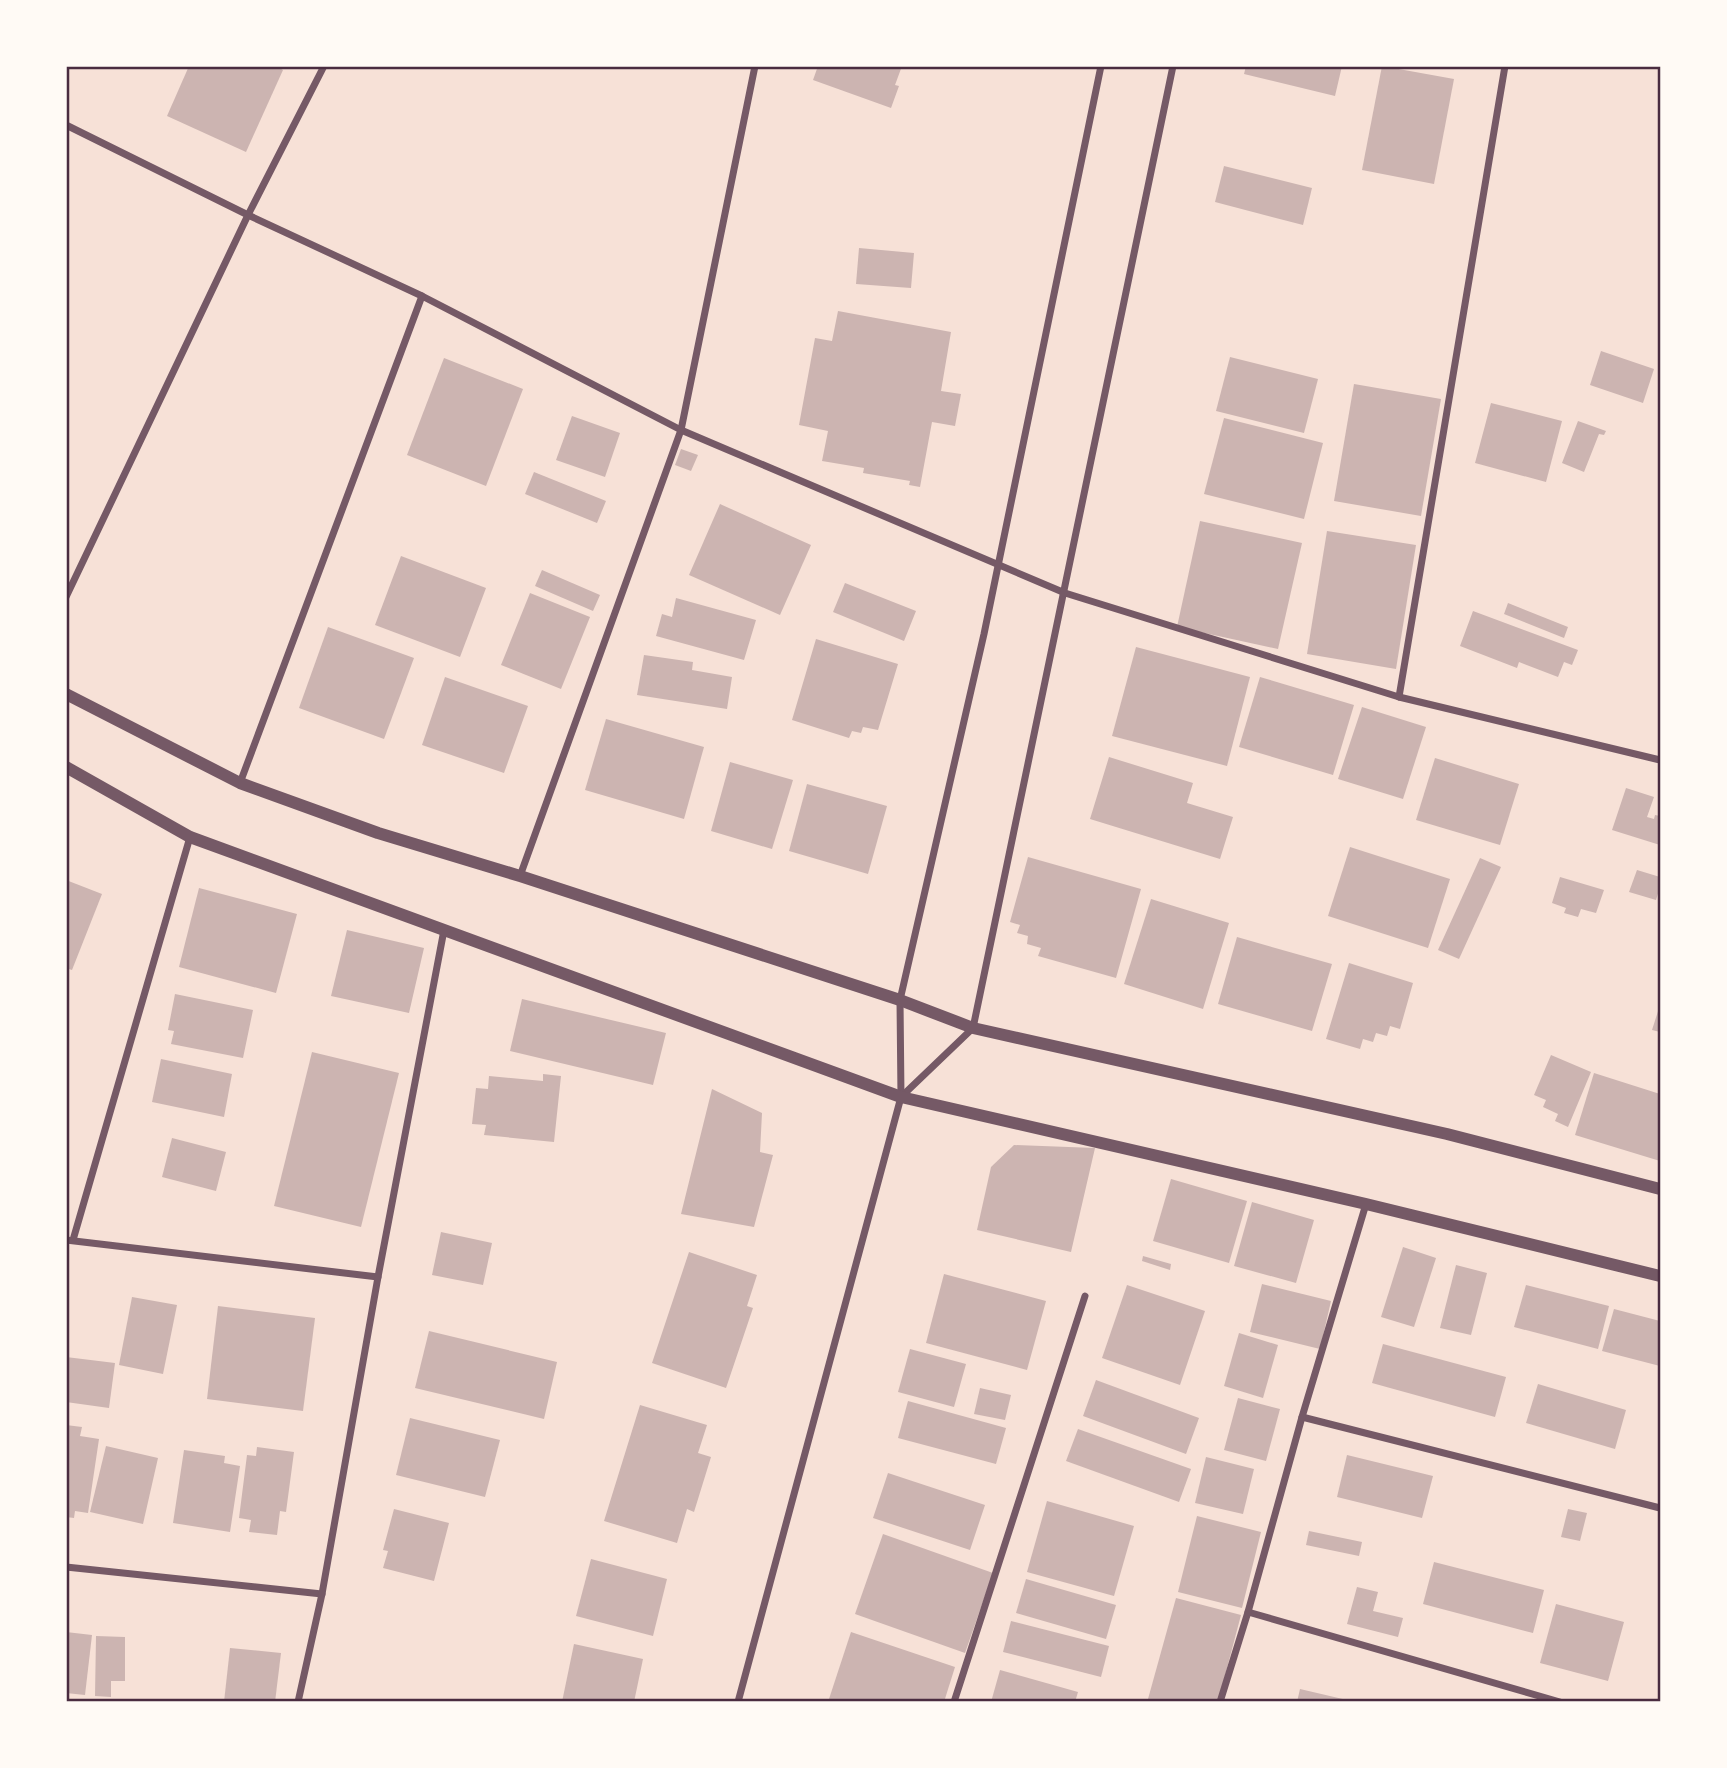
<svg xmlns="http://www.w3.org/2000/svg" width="1727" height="1768" viewBox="0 0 1727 1768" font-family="'Fira Sans Condensed',sans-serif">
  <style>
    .building { fill: #ccb4b1 }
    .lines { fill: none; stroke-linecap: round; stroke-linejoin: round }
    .minor { stroke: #755966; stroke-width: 7 }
    .tertiary { stroke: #755966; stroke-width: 12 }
    .neatline { fill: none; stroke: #4a2c40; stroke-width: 2.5 }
  </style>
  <rect width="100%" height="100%" fill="#f7e1d7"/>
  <g class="building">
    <path d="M189,66H276L283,70L246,152L167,116Z"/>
    <path d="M818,66H902L895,85L899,86L891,108L813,80Z"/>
    <path d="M1246,66H1342L1335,96L1244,74Z"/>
    <path d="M1382,66L1454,79L1434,184L1362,170Z"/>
    <path d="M1224,166L1312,188L1303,225L1215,202Z"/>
    <path d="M859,248L914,253L911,288L856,284Z"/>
    <path d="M838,311L951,332L941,391L961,394L955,426L932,422L920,487L909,485L910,481L863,473L864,468L822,461L828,431L799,425L815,338L832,341Z"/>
    <path d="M1601,351L1654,369L1643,403L1590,385Z"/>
    <path d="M1230,357L1318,379L1304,433L1216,411Z"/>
    <path d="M444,358L523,389L486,486L407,455Z"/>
    <path d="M1354,384L1441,399L1421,516L1334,501Z"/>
    <path d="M1491,403L1562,421L1546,482L1475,463Z"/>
    <path d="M572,416L620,433L605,477L556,460Z"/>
    <path d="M1224,418L1323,443L1304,519L1204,494Z"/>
    <path d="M1578,421L1606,431L1604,435L1599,434L1584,472L1562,463Z"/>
    <path d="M681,449L698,455L691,471L675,465Z"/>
    <path d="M534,472L606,501L597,523L525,494Z"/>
    <path d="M720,504L811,545L780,615L689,575Z"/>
    <path d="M1200,521L1302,543L1278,649L1177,627Z"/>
    <path d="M1327,531L1416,545L1396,669L1307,654Z"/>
    <path d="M401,556L486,588L460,657L375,625Z"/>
    <path d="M542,570L600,595L593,611L535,586Z"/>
    <path d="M845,583L916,611L904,641L833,612Z"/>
    <path d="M530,593L590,617L561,689L501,665Z"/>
    <path d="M676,598L756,620L744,660L656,636L662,614L672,617Z"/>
    <path d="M1508,603L1568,627L1564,638L1504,614Z"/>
    <path d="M1473,611L1578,650L1572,665L1564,662L1558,677L1519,662L1517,668L1460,646Z"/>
    <path d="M328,627L414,658L384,739L299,708Z"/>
    <path d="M816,639L898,664L878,730L863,727L861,733L852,731L849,738L792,720Z"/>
    <path d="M1136,647L1250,677L1227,766L1112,736Z"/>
    <path d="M644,655L693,662L692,670L732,677L727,709L637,695Z"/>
    <path d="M445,677L528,706L504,773L422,745Z"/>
    <path d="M1260,677L1354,705L1333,775L1239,747Z"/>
    <path d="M1362,707L1426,727L1403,799L1338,779Z"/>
    <path d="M606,719L704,747L684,819L585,790Z"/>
    <path d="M1109,757L1193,783L1187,803L1233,817L1220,859L1090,819Z"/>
    <path d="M1435,758L1519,784L1500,845L1416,820Z"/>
    <path d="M730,762L793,780L772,849L711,831Z"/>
    <path d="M807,784L887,806L868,874L789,851Z"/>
    <path d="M1626,788L1654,797L1647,817L1654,819L1655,815L1660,816V845L1612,830Z"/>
    <path d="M1350,847L1450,879L1428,948L1328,916Z"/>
    <path d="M1028,857L1141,889L1116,978L1038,956L1041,948L1027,944L1028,936L1017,933L1020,925L1010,922Z"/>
    <path d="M1480,858L1501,867L1459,959L1438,950Z"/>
    <path d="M1637,870L1660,877V887L1656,900L1629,892Z"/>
    <path d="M1560,877L1604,890L1596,913L1581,909L1578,917L1564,913L1566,908L1552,903Z"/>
    <path d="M66,880L102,894L72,970L66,968Z"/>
    <path d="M199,888L297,914L276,993L179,967Z"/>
    <path d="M1151,899L1229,923L1203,1009L1124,984Z"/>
    <path d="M347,930L424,948L409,1013L331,996Z"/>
    <path d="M1237,937L1332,964L1312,1031L1218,1004Z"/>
    <path d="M1349,963L1413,983L1400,1029L1390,1026L1387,1036L1376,1033L1373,1042L1363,1039L1360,1049L1326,1039Z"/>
    <path d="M175,994L253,1010L243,1058L171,1044L174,1031L168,1030Z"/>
    <path d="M522,999L666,1033L653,1085L510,1051Z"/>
    <path d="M1660,1005V1032L1652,1030Z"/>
    <path d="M312,1052L399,1073L361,1227L274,1206Z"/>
    <path d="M1551,1055L1591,1072L1568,1127L1555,1121L1558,1114L1543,1107L1546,1100L1534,1095Z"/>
    <path d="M161,1059L232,1074L224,1117L152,1102Z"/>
    <path d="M1594,1073L1660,1094V1161L1575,1135Z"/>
    <path d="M543,1074L561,1076L554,1142L484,1135L486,1125L472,1124L476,1088L488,1089L489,1076L543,1081Z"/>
    <path d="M712,1089L762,1113L760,1152L773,1155L754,1227L681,1214Z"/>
    <path d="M172,1138L226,1152L216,1191L162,1177Z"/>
    <path d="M1014,1145L1095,1148L1071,1252L977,1230L991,1167Z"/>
    <path d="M1171,1179L1247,1201L1229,1263L1153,1241Z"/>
    <path d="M1252,1202L1314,1220L1296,1283L1234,1266Z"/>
    <path d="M441,1232L492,1243L483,1285L432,1275Z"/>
    <path d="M1403,1247L1436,1258L1414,1327L1381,1317Z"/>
    <path d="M689,1252L757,1275L747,1306L753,1308L726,1388L652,1363Z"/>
    <path d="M1143,1256L1171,1264L1170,1270L1142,1261Z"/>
    <path d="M1456,1265L1487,1273L1471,1335L1440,1328Z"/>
    <path d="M944,1274L1046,1301L1027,1370L926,1343Z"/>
    <path d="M1262,1284L1331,1301L1320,1349L1250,1332Z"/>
    <path d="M1127,1285L1205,1311L1180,1385L1102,1358Z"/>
    <path d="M1526,1285L1609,1306L1598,1349L1514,1327Z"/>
    <path d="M132,1297L177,1305L163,1374L119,1365Z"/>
    <path d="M218,1306L315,1318L303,1411L207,1399Z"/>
    <path d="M1614,1309L1660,1321V1366L1602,1351Z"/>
    <path d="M429,1331L557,1362L544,1419L415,1388Z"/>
    <path d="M1239,1333L1278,1345L1263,1398L1224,1386Z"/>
    <path d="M1383,1344L1506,1377L1495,1417L1372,1383Z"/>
    <path d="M910,1349L966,1364L954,1407L898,1392Z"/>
    <path d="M66,1357L115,1363L109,1408L66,1402Z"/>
    <path d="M1096,1380L1199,1418L1186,1454L1083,1416Z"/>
    <path d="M1538,1384L1626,1410L1615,1449L1526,1423Z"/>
    <path d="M980,1388L1011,1395L1005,1420L974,1414Z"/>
    <path d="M1238,1398L1280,1409L1266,1461L1224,1450Z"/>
    <path d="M908,1401L1006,1428L996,1464L898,1438Z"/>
    <path d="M640,1405L707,1425L698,1453L711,1457L694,1512L687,1509L677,1543L604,1521Z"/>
    <path d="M410,1418L500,1440L485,1497L396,1475Z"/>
    <path d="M66,1425L82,1427L80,1436L99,1439L88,1513L75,1511L74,1518L66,1517Z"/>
    <path d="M1078,1429L1191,1469L1179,1502L1066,1461Z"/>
    <path d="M106,1446L158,1458L143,1524L90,1512Z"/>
    <path d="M257,1447L294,1452L286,1512L280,1511L277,1535L249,1532L251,1520L239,1518L247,1455L256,1456Z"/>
    <path d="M184,1450L225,1456L224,1463L240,1466L230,1532L173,1523Z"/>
    <path d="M1347,1455L1433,1476L1422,1518L1337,1497Z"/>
    <path d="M1206,1457L1254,1469L1243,1514L1195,1503Z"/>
    <path d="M888,1473L985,1505L970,1550L873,1518Z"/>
    <path d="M1047,1501L1134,1526L1114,1596L1027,1572Z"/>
    <path d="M394,1509L449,1523L434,1581L383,1568L388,1551L383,1550Z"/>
    <path d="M1568,1509L1587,1513L1580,1541L1561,1537Z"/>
    <path d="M1197,1516L1261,1532L1242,1608L1178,1592Z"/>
    <path d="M1309,1531L1362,1542L1359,1556L1306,1545Z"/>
    <path d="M883,1534L993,1573L965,1653L855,1614Z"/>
    <path d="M591,1559L667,1579L653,1636L576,1616Z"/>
    <path d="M1434,1562L1544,1590L1533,1633L1423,1604Z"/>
    <path d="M1026,1579L1116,1605L1106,1639L1016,1613Z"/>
    <path d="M1357,1587L1378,1592L1373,1611L1403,1618L1398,1637L1347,1624Z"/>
    <path d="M1176,1598L1241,1615L1218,1702H1158L1148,1699Z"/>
    <path d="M1556,1604L1624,1622L1608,1681L1540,1663Z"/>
    <path d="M1011,1621L1109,1646L1101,1677L1003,1652Z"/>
    <path d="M66,1632L92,1635L85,1695L66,1693Z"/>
    <path d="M851,1632L955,1667L944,1702H828Z"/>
    <path d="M96,1636L125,1637V1681H111V1697L95,1696Z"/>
    <path d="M574,1644L643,1659L634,1702H562Z"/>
    <path d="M230,1648L281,1653L275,1702H224Z"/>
    <path d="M1000,1670L1078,1692L1075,1702H991Z"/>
    <path d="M1300,1689L1347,1700V1702H1297Z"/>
  </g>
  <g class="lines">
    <g class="minor">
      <path d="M66,125L248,215L422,296L681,430L1065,593L1399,697L1660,760"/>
      <path d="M66,597L248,215L324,66"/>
      <path d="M1399,697L1505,66"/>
      <path d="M240,783L422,296"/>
      <path d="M520,876L681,430L755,66"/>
      <path d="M902,1096L973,1028L1173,66"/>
      <path d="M66,1240L378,1277"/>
      <path d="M73,1240L190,837"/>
      <path d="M1302,1417L1660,1508"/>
      <path d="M66,1567L322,1594"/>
      <path d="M1248,1612L1560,1702"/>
      <path d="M298,1702L322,1594L378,1277L444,930"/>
      <path d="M738,1702L901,1097L900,1000L984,634L1101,66"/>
      <path d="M954,1702L1085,1296"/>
      <path d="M1220,1702L1248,1612L1302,1417L1366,1204"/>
    </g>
    <g class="tertiary">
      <path d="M66,694L240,783L378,833L520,876L900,1000L973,1028L1447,1134L1660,1189"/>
      <path d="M66,767L190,837L901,1097L1366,1204L1660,1276"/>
    </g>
  </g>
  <rect width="1727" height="1768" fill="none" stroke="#fffaf5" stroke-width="136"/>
  <rect x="68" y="68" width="1591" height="1632" class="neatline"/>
</svg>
